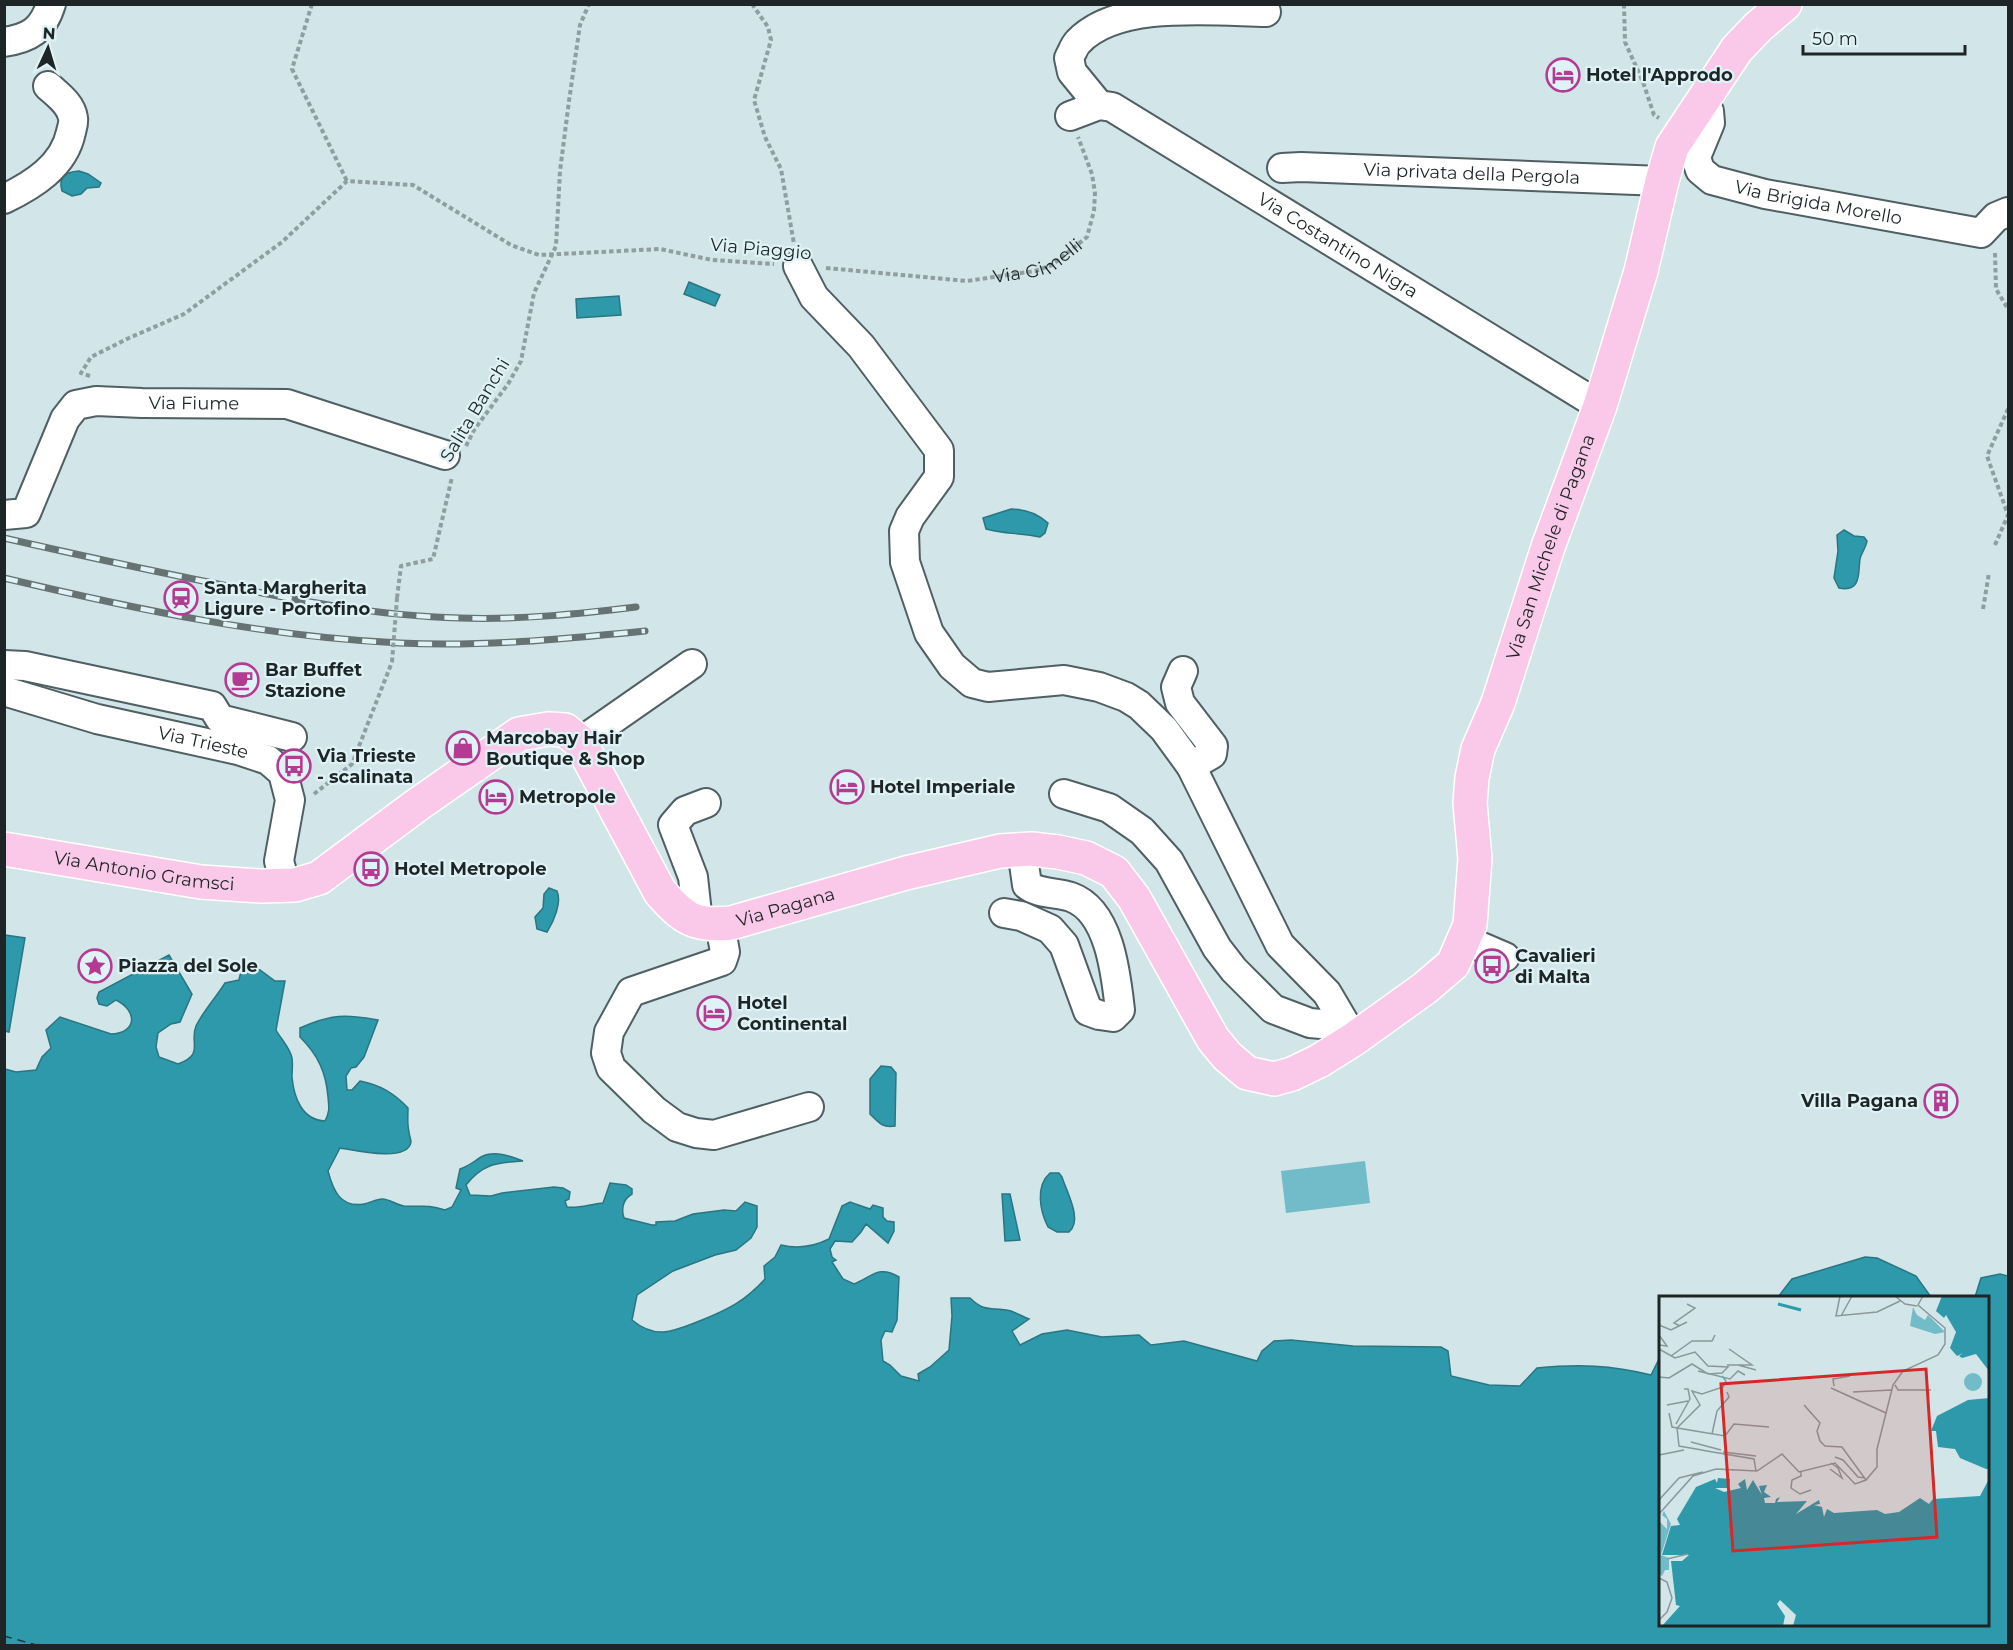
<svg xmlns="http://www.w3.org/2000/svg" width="2013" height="1650" viewBox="0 0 2013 1650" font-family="Montserrat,sans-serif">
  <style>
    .green { fill: #72bbc8 }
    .water { fill: #2e99aa; stroke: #297682; stroke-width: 1.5 }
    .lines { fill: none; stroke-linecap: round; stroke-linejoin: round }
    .ferry { stroke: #1c3337; stroke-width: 1.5; stroke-dasharray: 8 6; stroke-linecap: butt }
    .minor-casing { stroke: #4f5f63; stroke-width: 32 }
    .major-casing { stroke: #fff; stroke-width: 36 }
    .path { stroke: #8f9ea0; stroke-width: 4; stroke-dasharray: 4.5 3; stroke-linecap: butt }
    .minor { stroke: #fff; stroke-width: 28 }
    .major { stroke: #fac8e9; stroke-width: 33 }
    .rail-casing { stroke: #667273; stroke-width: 7 }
    .rail { stroke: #dff2f6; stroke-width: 4.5; stroke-dasharray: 14; stroke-linecap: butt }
    .path-bridge { stroke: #8f9ea0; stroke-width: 4; stroke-dasharray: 4.5 3; stroke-linecap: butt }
    .labels { text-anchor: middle; stroke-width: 4.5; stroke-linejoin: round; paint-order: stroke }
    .poi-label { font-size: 18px; font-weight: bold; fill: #1e2526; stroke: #dff2f6; text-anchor: start }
    .street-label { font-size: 18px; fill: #1e2526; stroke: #dff2f6 }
    .inset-river { fill: none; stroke: #2e99aa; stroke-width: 3 }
    .inset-road { fill: none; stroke: #8a989a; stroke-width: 1.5 }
    .view { fill: #d62828; fill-opacity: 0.15; stroke: #d62828; stroke-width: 3 }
    .inset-edge { fill: none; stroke: #1e2526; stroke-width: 3 }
  </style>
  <rect width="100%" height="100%" fill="#d2e5e8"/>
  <path class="green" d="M1365,1161L1370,1203L1286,1213L1281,1171Z"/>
  <g class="water">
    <path d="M79,171L88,174L101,183L99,187L87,188L81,194L72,196L62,191C58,177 65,172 79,171Z"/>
    <path d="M689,282L720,295L715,306L684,294Z"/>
    <path d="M619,296L621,315L577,318L576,299Z"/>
    <path d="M1011,509C1026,509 1037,513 1048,523L1045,533L1040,537C1022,533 1003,534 986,529L983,518Z"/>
    <path d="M1844,530L1854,536L1864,537L1867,541C1866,548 1861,553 1860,559C1858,572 1862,593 1839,588L1834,578L1838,551L1837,535Z"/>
    <path d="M549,888L557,891C562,902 554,921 547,932L537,929L535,917L543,908L544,894Z"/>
    <path d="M5,935L25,938L9,1032L4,1031Z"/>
    <path d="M169,955L192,994L180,1022L171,1024L158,1033L156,1047L159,1057L178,1064C205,1054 189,1043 196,1026C202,1013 217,996 225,983L239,980L240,975L246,967L260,970L275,981H285L276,1030C281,1039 290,1048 292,1058C293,1064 292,1071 292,1077C294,1098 302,1120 325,1121C330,1112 329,1107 328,1097C326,1072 318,1055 300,1037V1028C331,1014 346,1014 378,1020L364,1057L356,1067L351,1068L346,1076L347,1090H352L360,1081C380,1085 394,1093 408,1108C408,1116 407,1124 409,1132C409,1134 411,1140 411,1142C408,1163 353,1150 340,1148L328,1171C333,1190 340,1208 364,1204C370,1203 376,1199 382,1199C390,1199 396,1205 404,1206C422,1207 426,1204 445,1210L452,1207L461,1190L456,1188L460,1169C469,1166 473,1162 481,1157C494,1150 510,1156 523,1161C497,1163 483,1163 466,1185L470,1195L491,1196L502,1193L554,1187L563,1188L570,1192L569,1199L565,1201L567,1207C579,1209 590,1204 603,1203L610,1183L626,1185L632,1189V1194C623,1199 621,1209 624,1218L652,1225H656V1222L675,1221L693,1214L724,1210L736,1211L745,1202L757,1206V1227L751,1238L736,1250L715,1255L673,1271L637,1295L632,1320C657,1341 676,1330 702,1320C729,1309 745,1301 765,1279L764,1266L775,1257L781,1245C798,1249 813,1247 829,1239L842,1206L850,1202L870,1209L873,1205L883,1208V1217L887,1221L894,1222V1231L888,1243L866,1224L861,1232L852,1242L835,1241L830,1249L832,1257L836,1260L832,1262L843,1279L854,1284C873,1276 879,1265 899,1277L897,1320L892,1332L885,1331L881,1340L883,1361L890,1365L901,1376L919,1381L918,1374L930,1367L949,1350L952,1316L951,1298H970C986,1314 993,1306 1011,1311C1017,1313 1023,1317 1029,1319L1012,1331L1020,1345L1042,1334L1067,1330L1102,1337L1139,1335L1151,1345L1184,1341L1257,1361L1262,1351L1274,1341L1291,1340L1353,1346L1441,1347L1448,1351L1451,1376L1489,1385L1520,1386L1537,1368C1578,1364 1611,1365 1651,1375L1660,1357V1624H1988V1298L1975,1297L1981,1278L2000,1274L2008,1276V1645H5V1069L16,1072L36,1070L42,1057L51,1048L46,1030L60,1017L111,1034C137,1033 138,1011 116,1000L107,1006L99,1004L97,998L99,992Z"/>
    <path d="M881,1066L891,1067L896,1073L895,1126C882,1128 879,1123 870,1114V1079Z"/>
    <path d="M1050,1173H1059L1062,1177C1067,1193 1083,1220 1069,1232H1057L1048,1227C1040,1211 1035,1186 1050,1173Z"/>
    <path d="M1002,1194H1010L1020,1240L1005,1241Z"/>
    <path d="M1865,1257L1877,1258L1916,1276L1931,1297H1778L1792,1279Z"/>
  </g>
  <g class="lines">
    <path class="ferry" d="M4,1636L40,1646"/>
    <defs>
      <g id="minor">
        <path d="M4,42C30,38 43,30 51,4"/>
        <path id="s2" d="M1702,100L1709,111L1710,123L1696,157L1700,170L1712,180L1765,194L1981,233L1996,217L2008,212"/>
        <path d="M1099,105L1072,72L1069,58C1072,53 1074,46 1078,42C1117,0 1213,11 1266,12"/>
        <path id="s3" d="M1070,116L1099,105L1112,107L1600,406"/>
        <path id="s4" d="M1282,168L1301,167L1662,181"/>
        <path d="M4,199C33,185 64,166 71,132C72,128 74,122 73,118C71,104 58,95 48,86"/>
        <path d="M798,266L814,297L861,346L939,450V477L910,517L904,531L905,562L929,633L952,666L972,683L988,687L1064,680L1099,687L1126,697L1139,705L1164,729L1191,766L1280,945L1327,993L1354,1039"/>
        <path id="s5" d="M4,515L26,513L65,419L76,405L96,401L142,403L287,404L445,455"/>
        <path d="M4,665L25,666L212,706L220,719L292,737"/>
        <path d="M1183,671L1176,687L1180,703L1213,746L1212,754L1191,766"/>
        <path id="s6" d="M4,691L97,719L238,750L268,760L283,773L290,800L279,861L286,887"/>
        <path d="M580,742L692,664"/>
        <path d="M1064,794L1109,808L1142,831L1169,861L1217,948L1234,970L1273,1009L1310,1023L1321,1024L1342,1020"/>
        <path d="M1004,913L1021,916L1050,929L1064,945L1088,1011L1099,1015L1113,1017L1120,1010C1116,975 1110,911 1071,897C1057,892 1038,894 1027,885L1022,850"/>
        <path d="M698,922L693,877L673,825L685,811L706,803"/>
        <path d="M720,924L725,952L722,961L631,992L609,1032L606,1053L611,1068L654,1110L677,1127L696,1133L714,1135L809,1107"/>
        <path d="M1463,939L1505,957"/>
      </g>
      <g id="major">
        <path id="s7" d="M4,849L201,882L261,886L295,885L319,878L417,805L519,734L548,729L565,730L580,742L660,892C683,918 694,927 731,923L906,873L1000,851L1031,849L1058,852L1086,858L1114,872L1134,898L1213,1039L1227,1056L1247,1073L1274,1079L1292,1074L1319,1061L1354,1039L1425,988L1453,964L1470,925L1475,859L1470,803L1472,778L1478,749L1498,703L1548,547L1600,406L1641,271L1662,181L1672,147L1737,49L1758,27L1785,4"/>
      </g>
    </defs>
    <use href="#minor" class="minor-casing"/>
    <use href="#major" class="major-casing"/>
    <g class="path">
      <path d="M312,4L292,69L347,181"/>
      <path d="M752,4L768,27L771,40L754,100L765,137L781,169L794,244"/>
      <path d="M1624,4L1625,42L1643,82L1654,115L1659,118"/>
      <path d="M1995,253L1996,289L2008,309"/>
      <path id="s1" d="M826,268L967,281L1035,271L1052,265L1087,237L1094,211L1095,193L1092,174L1078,137"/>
      <path d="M90,376L81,373L91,357L129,338L184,314L282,242L347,181L413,185L511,245L539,255L660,249L712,260L774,264"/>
      <path d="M466,446L474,430L508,384L521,361L534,293L556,246L560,171L569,101L580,25L589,4"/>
      <path d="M1995,545L2008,515L1987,456L2008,409"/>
      <path d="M397,598L401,566L433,559L452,477"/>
      <path d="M1983,609L1989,573"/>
      <path d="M314,794L352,764L392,662"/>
    </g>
    <use href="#minor" class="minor"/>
    <use href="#major" class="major"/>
    <defs>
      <g id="rail">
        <path d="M4,538C74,554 143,569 213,583C295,600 376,616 460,618C519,620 578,614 636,607"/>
        <path d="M4,578C135,609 266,637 400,643C482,647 563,639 645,631"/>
      </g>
    </defs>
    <use href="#rail" class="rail-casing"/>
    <use href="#rail" class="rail"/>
    <path class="path-bridge" d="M392,662L397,598"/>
  </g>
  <defs>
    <symbol id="hotel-ring" viewBox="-11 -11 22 22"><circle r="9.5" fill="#dff2f6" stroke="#b33c92" stroke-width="1.5"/><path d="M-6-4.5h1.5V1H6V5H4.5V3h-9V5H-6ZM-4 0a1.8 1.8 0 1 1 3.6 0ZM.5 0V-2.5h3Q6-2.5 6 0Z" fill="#b33c92"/></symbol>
    <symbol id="station-ring" viewBox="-11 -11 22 22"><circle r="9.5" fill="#dff2f6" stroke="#b33c92" stroke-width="1.5"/><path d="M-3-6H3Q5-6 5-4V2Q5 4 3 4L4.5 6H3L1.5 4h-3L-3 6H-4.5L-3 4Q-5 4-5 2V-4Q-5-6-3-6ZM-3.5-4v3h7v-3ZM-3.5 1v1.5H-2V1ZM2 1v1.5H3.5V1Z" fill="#b33c92"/></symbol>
    <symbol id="cafe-ring" viewBox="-11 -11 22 22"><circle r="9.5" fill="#dff2f6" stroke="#b33c92" stroke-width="1.5"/><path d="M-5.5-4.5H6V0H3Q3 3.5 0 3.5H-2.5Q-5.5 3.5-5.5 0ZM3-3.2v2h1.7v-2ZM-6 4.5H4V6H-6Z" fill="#b33c92"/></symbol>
    <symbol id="shop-ring" viewBox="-11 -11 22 22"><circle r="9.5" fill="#dff2f6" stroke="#b33c92" stroke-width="1.5"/><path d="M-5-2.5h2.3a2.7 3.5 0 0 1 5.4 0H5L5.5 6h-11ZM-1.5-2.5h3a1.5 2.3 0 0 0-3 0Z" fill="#b33c92"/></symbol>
    <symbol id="bus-ring" viewBox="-11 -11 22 22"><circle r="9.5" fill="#dff2f6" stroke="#b33c92" stroke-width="1.5"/><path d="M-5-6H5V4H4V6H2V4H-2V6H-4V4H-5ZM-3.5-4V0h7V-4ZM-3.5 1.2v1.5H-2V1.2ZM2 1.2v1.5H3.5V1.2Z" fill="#b33c92"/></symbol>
    <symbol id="sight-ring" viewBox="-11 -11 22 22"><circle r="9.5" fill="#dff2f6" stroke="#b33c92" stroke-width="1.5"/><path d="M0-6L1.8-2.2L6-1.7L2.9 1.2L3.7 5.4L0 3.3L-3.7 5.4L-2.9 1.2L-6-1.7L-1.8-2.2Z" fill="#b33c92"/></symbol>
    <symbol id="building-ring" viewBox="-11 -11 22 22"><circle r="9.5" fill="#dff2f6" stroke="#b33c92" stroke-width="1.5"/><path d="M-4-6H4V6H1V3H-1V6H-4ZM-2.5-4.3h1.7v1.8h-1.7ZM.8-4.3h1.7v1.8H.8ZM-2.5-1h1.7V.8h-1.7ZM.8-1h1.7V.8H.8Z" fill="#b33c92"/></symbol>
  </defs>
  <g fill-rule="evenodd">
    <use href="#hotel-ring" x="1544" y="56" width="38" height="38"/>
    <use href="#station-ring" x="162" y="579" width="38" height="38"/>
    <use href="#cafe-ring" x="223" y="661" width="38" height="38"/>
    <use href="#shop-ring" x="444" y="729" width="38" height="38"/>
    <use href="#bus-ring" x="275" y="747" width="38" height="38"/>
    <use href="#hotel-ring" x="828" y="768" width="38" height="38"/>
    <use href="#hotel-ring" x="477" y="778" width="38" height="38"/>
    <use href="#bus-ring" x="352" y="850" width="38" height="38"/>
    <use href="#sight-ring" x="76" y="947" width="38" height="38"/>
    <use href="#bus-ring" x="1473" y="947" width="38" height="38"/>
    <use href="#hotel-ring" x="695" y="994" width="38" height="38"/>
    <use href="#building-ring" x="1922" y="1082" width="38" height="38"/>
  </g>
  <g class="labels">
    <g class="poi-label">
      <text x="1586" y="81">Hotel l'Approdo</text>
      <text x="204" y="594">Santa Margherita<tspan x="204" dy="21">Ligure - Portofino</tspan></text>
      <text x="265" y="676">Bar Buffet<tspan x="265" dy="21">Stazione</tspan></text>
      <text x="486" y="744">Marcobay Hair<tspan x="486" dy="21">Boutique &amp; Shop</tspan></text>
      <text x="317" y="762">Via Trieste<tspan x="317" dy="21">- scalinata</tspan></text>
      <text x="870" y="793">Hotel Imperiale</text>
      <text x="519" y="803">Metropole</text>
      <text x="394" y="875">Hotel Metropole</text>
      <text x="1515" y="962">Cavalieri<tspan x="1515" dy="21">di Malta</tspan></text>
      <text x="118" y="972">Piazza del Sole</text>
      <text x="737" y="1009">Hotel<tspan x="737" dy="21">Continental</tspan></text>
      <text x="1918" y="1107" text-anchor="end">Villa Pagana</text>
    </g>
    <g class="street-label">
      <text dy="6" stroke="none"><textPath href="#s4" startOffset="190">Via privata della Pergola</textPath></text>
      <text dy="6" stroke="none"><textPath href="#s2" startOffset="200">Via Brigida Morello</textPath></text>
      <text dy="6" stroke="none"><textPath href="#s3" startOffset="309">Via Costantino Nigra</textPath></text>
      <text transform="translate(761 249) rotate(5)" y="6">Via Piaggio</text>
      <text dy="6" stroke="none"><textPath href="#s1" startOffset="216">Via Gimelli</textPath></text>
      <text dy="6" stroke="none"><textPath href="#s5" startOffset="260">Via Fiume</textPath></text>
      <text transform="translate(475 410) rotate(-59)" y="6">Salita Banchi</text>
      <text dy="6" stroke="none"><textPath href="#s7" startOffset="2199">Via San Michele di Pagana</textPath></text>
      <text dy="6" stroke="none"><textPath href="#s6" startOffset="206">Via Trieste</textPath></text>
      <text dy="6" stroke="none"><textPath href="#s7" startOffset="142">Via Antonio Gramsci</textPath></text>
      <text dy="6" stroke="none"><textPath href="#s7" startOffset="940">Via Pagana</textPath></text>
    </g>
  </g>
  <g transform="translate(1659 1296)">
    <rect width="330" height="330" fill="#d2e5e8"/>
    <path d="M254,11L258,19L266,24L269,19L286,36L276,38L251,30ZM305 86a9 9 0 1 1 18 0a9 9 0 1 1-18 0ZM5,215L12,228L2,259L10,262V274H6L3,280L0,278V225L8,233V223L3,219Z" fill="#72bbc8"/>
    <path d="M283,0H330V75L317,58L303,62L300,60L304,57L298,60L291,52L297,36L287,19L285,22L277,15ZM330,102V173H327L301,162L296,153L279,151L277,135H272L278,120L309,104ZM59,182L71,183L70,192H56L65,196L82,192L79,188L86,183L88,194L94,184L103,199L100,190L108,189L105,196L112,201L105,202L106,207H116L117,203L121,201L118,206L148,205L137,218L160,204L161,208L155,209L163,211L165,221L168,213L175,217L218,214L226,218L240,216L261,202L270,208L274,203L321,200L330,183V330H134L137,319L121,304L118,308L126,320L124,330H3L21,310L17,309L12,265H23L30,259H3L12,230L21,229L18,223L37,191L56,183L58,187Z" fill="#2e99aa"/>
    <path class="inset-river" d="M119,8L142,14M25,256L24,251L49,249L217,277L323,283L330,279M26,256L27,252L184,320L187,330"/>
    <path class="inset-road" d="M181,0L177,20L218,16L241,5M236,0L246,8L258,10M182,20L193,0M0,29L12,34L28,26M21,30L15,27L36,12L28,8M0,39L8,50L0,49M0,53L16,62L36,56L49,70L69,71L63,77L49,78L33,68L10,82L0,81M12,60L33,45H53L56,39M68,69H93L70,53M79,69L97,74M39,75L71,83L79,75L86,79M236,89L239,94H272M175,90L174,83L191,80M172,92L227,117M194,96L232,94M8,109L29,105M145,109L161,127L158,135L161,145L166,150L183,151L207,184M10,117L13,131L18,132L41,109L33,95L43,98L64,91L67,85L63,80M17,128L31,103L29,93H25M53,138L58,115L70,101L68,96M32,146L62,154M42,154L95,163L97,175M43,154L20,150L18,132L66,140L75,128L110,131M64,156L97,160M0,159L25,154M176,161L184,164L199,181L206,182M171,173L183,182L179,172L172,167M142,176V180L133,184L132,192L141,198L152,194M0,204L20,182L44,176M0,218L34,180L57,173L98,175L123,158L140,176L176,167L196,188L207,184L218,171V153L234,89L244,75L279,59L286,48V32L259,9L264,0M8,263L29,258M0,282L8,286L13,302L8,316L0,324"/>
    <path class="view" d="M267,73L278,241L74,255L62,88Z"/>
    <rect width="330" height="330" class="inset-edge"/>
  </g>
  <rect width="2013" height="1650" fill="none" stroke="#1e2526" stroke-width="12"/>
  <g transform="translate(48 48) rotate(4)" stroke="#dff2f6" stroke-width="4.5" paint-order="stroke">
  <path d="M0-4.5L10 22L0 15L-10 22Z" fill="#1e2526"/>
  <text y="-9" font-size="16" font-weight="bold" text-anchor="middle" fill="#1e2526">N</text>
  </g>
  <path d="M1803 45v9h162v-9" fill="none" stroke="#1e2526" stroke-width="3"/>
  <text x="1812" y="45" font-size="18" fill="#1e2526" stroke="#dff2f6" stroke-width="4.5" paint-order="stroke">50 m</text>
</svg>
